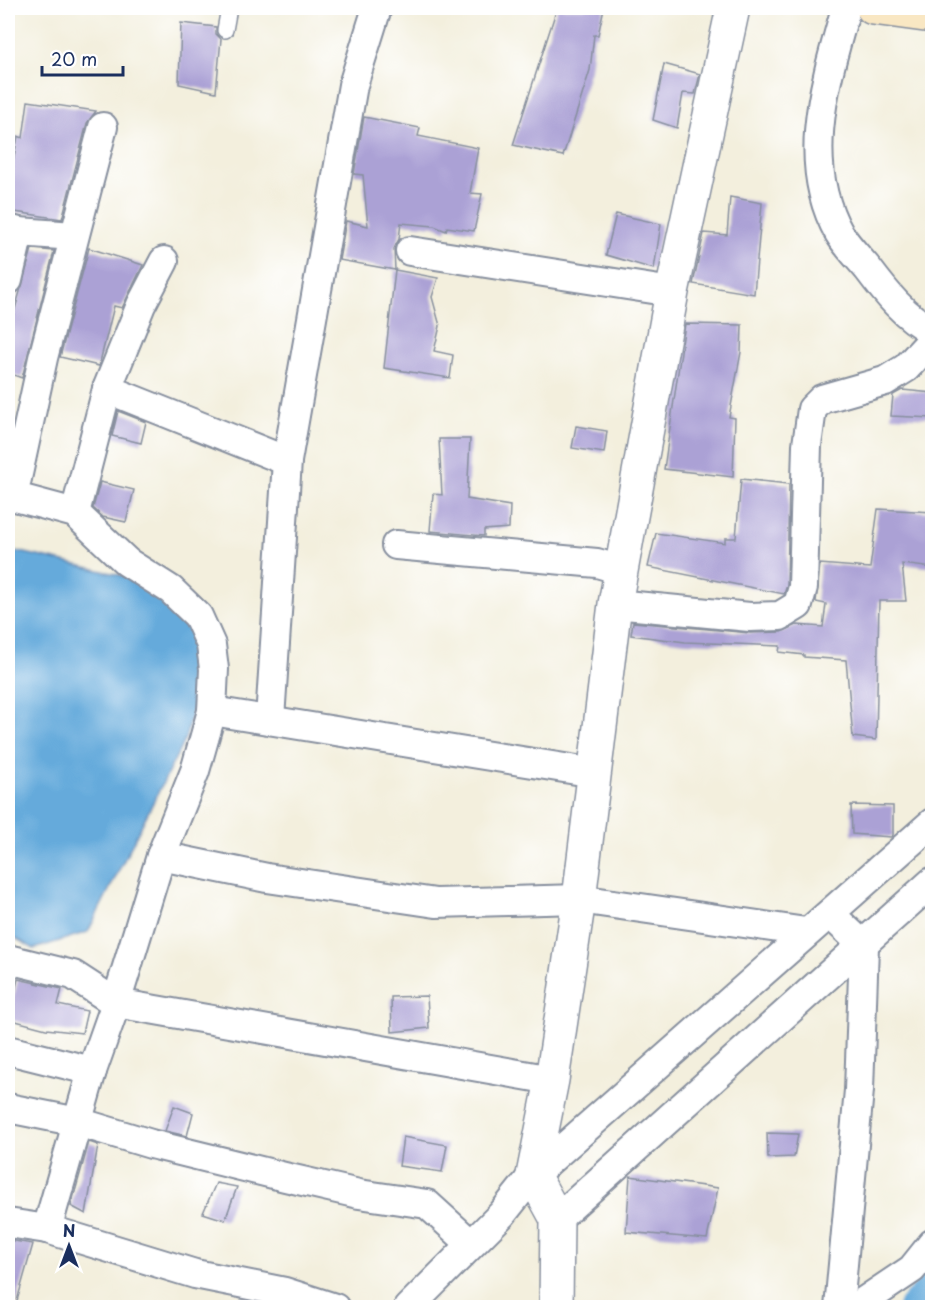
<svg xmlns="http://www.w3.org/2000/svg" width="940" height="1315" viewBox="0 0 940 1315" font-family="'Playpen Sans',sans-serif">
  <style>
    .water { fill: #65aadb; stroke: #406c9c; stroke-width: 1.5 }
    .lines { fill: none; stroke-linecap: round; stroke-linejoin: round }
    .canal { stroke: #65aadb; stroke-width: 28 }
    .building { fill: #aba1d5 }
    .service-casing { stroke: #878f9e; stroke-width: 18 }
    .minor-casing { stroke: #878f9e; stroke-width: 32 }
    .tertiary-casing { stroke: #878f9e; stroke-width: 36 }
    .secondary-casing { stroke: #878f9e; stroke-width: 36 }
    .service { stroke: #fff; stroke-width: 15 }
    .minor { stroke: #fff; stroke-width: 28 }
    .tertiary { stroke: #fff; stroke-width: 33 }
    .secondary { stroke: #f9e7c3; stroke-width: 33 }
  </style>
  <rect width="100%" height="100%" fill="#fff"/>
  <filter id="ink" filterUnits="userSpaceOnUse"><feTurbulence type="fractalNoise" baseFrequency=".0167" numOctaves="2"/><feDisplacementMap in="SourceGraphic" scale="12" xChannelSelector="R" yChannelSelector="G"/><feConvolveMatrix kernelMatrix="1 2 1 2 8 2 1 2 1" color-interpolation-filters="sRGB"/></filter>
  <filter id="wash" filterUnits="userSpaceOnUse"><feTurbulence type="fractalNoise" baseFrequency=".008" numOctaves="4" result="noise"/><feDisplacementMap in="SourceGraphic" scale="24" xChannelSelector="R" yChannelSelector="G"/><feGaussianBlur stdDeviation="1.35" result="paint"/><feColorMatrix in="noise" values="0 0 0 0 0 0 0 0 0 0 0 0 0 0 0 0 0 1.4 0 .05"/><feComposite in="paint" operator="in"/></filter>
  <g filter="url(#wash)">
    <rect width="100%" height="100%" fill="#f3efdd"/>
    <path class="water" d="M21,552L133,578L184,611L207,655L185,739L88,932L34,949L8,934V553Z"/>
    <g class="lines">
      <path class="canal" d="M912,1308L932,1285"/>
    </g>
    <g id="blocks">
      <g class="building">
        <path d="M557,8H604L598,35H594L590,70L563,156L513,145Z"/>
        <path d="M181,23L216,27V34L221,39L216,92L179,84Z"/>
        <path d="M664,64L700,74L695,94L683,93L677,128L653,120Z"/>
        <path d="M28,101L96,111L87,123L62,219L8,211V187L18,136L23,138Z"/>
        <path d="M364,117L420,128L418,136L478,148L470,193L482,194L474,231L447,227L446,231L434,226L401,223L399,239L394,249L395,270L339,260L346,221L368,226L363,175L354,174Z"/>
        <path d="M730,197L762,203L754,294L693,284L704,233L727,235Z"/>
        <path d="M616,214L661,224L654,269L606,255Z"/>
        <path d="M89,248L143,265L122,308L114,306L99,366L60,357Z"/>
        <path d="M32,249L54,251L22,378L8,373V334Z"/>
        <path d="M395,270L438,278L432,297L440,326L434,351L453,355L450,378L384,368Z"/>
        <path d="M685,324L742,325L741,352L729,417L735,418L733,477L664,469Z"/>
        <path d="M902,390L933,393V418L891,416L893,395Z"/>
        <path d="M118,411L146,422L141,443L112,436Z"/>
        <path d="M576,426L607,431L604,453L572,448Z"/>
        <path d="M439,439H470L467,499L510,506L509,528L484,530V536L430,531L433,494L442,495Z"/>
        <path d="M741,479L789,484L787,585L784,594L648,567L656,533L725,543V538H736Z"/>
        <path d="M100,482L134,490L126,522L103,517L93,508Z"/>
        <path d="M878,509L933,512V568L902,564L906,601H879L876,740L853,737L846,660L804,657V655L779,652L780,646L685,642L631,635L633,622L750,633L781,632L797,625L823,627L826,604L816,602L820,564L870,568Z"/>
        <path d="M851,805L893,806V835L891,837L852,834Z"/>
        <path d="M18,979L62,989L58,1005L87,1011L82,1033L46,1029L8,1019Z"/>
        <path d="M427,996L429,1028L392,1032L391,997Z"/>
        <path d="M174,1106L193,1113L187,1136L165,1131Z"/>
        <path d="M767,1133L798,1134L794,1157L768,1158Z"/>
        <path d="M403,1137L447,1145L442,1172L399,1166Z"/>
        <path d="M89,1142L98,1145L86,1214L71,1206Z"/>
        <path d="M630,1176L718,1188L707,1239L626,1232Z"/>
        <path d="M216,1183L237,1187L225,1220L203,1213Z"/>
        <path d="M8,1240L33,1244L15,1308H8Z"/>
      </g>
    </g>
  </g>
  <g filter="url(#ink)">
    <use href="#blocks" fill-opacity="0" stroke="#878f9e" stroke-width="1.5"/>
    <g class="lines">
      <defs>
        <path id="service" d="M225,30L229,8"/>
        <g id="minor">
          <path d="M846,8C826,80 799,162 839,233C847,246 858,257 868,269C886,293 905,317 932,331"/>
          <path d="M8,229L19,232L74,236"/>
          <path d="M410,251L672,292"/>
          <path d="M8,280L19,232"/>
          <path d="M107,389L287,461"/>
          <path d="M8,495L75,513L127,562L171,590L198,616L211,645L214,669L212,711L195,771L161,856L116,1003L92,1071L47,1229"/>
          <path d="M13,497L43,358L103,127"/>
          <path d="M75,513L107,389L141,305L164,261"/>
          <path d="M396,545L597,563L621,570"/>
          <path d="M615,604L750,617L780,616L798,605L803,587L807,445L812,409L822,399L885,381L906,368L932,340"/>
          <path d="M212,711L595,773"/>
          <path d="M270,719L287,461L353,85L377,8"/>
          <path d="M161,856L267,878L436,903L579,899L806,932"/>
          <path d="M830,914L864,946L859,1090L839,1308"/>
          <path d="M8,959L73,975L116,1003L552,1080"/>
          <path d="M8,1050L92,1071"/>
          <path d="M8,1108L78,1122L151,1144L285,1177L359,1194L427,1204L471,1244"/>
          <path d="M557,1219L932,882"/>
          <path d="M8,1223L47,1229L195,1274L285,1292L335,1308"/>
          <path d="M408,1308L502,1214L533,1175L932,823"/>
          <path d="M854,1308L912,1269L932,1244"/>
        </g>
        <path id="tertiary" d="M556,1308L557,1219L533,1175L552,1080L579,899L615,604L672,292L733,8"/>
        <path id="secondary" d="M873,8L932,16"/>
      </defs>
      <use href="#service" class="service-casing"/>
      <use href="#minor" class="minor-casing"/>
      <use href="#tertiary" class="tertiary-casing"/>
      <use href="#secondary" class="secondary-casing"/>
      <use href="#service" class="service"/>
      <use href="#minor" class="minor"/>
      <use href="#tertiary" class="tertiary"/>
      <use href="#secondary" class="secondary"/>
    </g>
  </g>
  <rect width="940" height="1315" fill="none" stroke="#fff" stroke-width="30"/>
  <g transform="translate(69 1246)" stroke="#ffffff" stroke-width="4.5" paint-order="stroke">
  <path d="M0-4.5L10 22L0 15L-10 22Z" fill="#1b2f5e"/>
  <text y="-9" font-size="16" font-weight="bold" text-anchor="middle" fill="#1b2f5e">N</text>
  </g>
  <path d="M42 66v9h81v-9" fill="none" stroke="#1b2f5e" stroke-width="3"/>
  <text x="51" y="66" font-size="18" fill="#1b2f5e" stroke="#ffffff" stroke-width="4.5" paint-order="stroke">20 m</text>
</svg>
